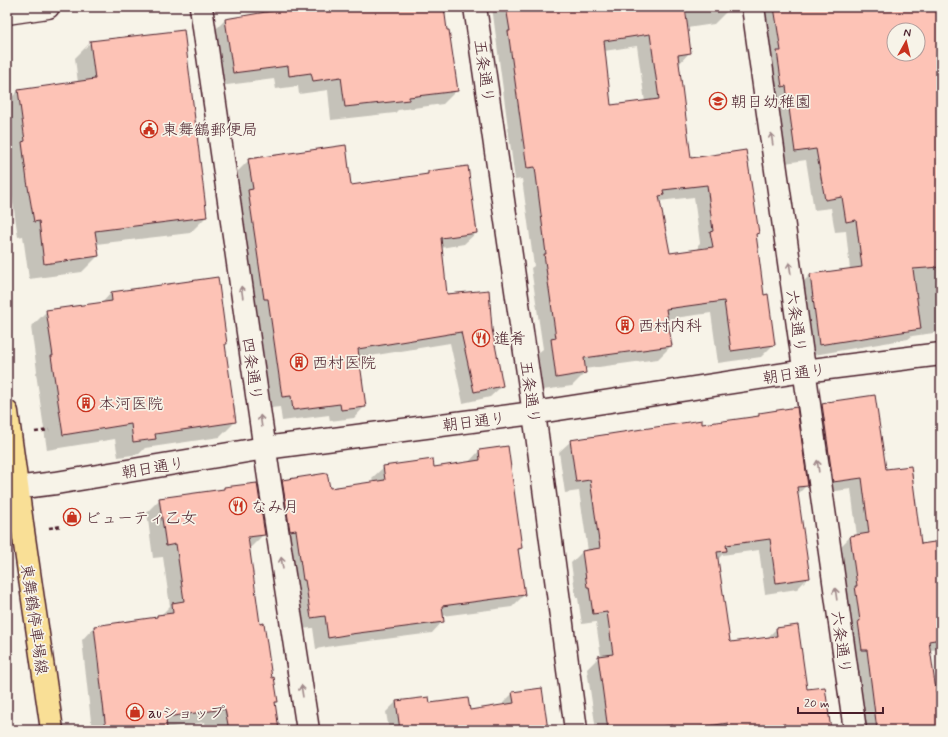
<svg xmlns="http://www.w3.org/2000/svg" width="948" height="737" viewBox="0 0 948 737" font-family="Mynerve,'Klee One',sans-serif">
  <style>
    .shadow { fill: #0003; fill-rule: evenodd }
    .building { fill: #fdc3b6; stroke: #4a1f2b; fill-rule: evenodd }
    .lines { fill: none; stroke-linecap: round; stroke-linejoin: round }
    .minor-casing { stroke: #4a1f2b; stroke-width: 25 }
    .major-casing { stroke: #4a1f2b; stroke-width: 25 }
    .path { stroke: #4a1f2b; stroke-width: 2.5; stroke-dasharray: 4 3; stroke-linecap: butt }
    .minor { stroke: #f7f3e8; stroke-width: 22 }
    .major { stroke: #f9df96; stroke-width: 22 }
    .oneway { stroke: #a0898a }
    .labels { text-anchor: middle; stroke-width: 3.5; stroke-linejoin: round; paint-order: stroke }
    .street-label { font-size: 16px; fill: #4a1f2b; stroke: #f7f3e8 }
    .poi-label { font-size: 16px; fill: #4a1f2b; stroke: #f7f3e8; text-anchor: start }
  </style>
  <rect width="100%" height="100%" fill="#f7f3e8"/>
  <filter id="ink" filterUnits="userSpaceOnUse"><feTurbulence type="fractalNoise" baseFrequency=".025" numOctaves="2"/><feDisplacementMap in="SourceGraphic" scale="8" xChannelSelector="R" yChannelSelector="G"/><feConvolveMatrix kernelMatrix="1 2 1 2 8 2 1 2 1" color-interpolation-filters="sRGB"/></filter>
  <g filter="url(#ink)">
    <g class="shadow">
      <path d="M302,7H443L457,90L443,104L398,110L395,113L331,120L328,90L299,94L298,86L276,89L274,79L219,86L212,33L225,20Z"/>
      <path d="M492,7H726L727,11L714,24L687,28L690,52L678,65L690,159L758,233L755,236L764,296L774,344L761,357L718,363L711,313L667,319L671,346L658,359L584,369L585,373L572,386L543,390L538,353L543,349L531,268L534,266L522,179L515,180ZM637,46L645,102L611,106L604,51ZM694,197L700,243L698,245V250L669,254L659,201Z"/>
      <path d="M758,7H936L941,39V332L912,336L908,339L808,356L799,286L810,275L850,270L846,231L835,232L831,208L814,210L806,160L785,163ZM894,30H918V54H894Z"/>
      <path d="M91,42L206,217L190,233L96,244L98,256L82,272L29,279L23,236L18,237L7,162V158L9,156L7,139V102L18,91L78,83L75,58Z"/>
      <path d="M249,160L351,186L424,176L428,172L476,233L464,244L441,248L446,295L491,329L502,386L490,397L463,403L450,343L358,358L365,406L354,418L330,421L329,415L282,421L280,407L271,408L257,309L253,310L237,202L241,198L238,171Z"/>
      <path d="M111,293L226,343L224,345L235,422L220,437L145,448L139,454L118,457L115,439L47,450L36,373L37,371L31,327L47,311L101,304Z"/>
      <path d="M874,396L885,470L920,545L941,542V649L929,650L936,699L941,698V730H865L839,548L850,537L857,536L851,489L821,493L811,416L822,404L827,403Z"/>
      <path d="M759,414L807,485L797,495L808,578L797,589L765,594L759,550L722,555L717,560L729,641L731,643L767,638L776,629L806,691L831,730H596L587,669L599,657H601L596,622L582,624L578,598H576L571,563L582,552L588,551L579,491L565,493L559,452L571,441L756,417Z"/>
      <path d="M479,451L521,548L518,551L524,595L512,607L442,616L443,621L432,633L338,645L316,649L313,628L299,629L271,492L282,481L329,489L373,483L372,478L384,467L433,468L468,463Z"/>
      <path d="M224,488L264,534L251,547H248L259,625L277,702L275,704L278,730H206L205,722L166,728V730H92L82,640L94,627L155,618L157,616L161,615L170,606L163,557L153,558L147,512L160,499L222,490Z"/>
      <path d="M513,693L547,730H389L386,712L396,702L429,704L469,711L503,706V703Z"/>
    </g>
    <g class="building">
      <path d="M295,7H444L447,30H449L458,91L409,97V100L345,107L341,77L313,81L311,73L289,76L288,66L233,73L225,19Z"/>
      <path d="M506,7H685L691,53L678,55L691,158L746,150L759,233L756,234L764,295L768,294L775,345L731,351L724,301L666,309L672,346L584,358L586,373L556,378L551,339L556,338L544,254H546L535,167L527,168L508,31H510ZM650,34L659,99L611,105L604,41ZM707,185L713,231L710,232L713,247L670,253L659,196L664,195L663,190Z"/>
      <path d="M774,7H937L941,32V267L913,269L921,329L819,345L810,274L862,267L856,220L846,222L842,197L825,200L816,149L795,152L786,86L782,87L777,51H781ZM894,30H918V54H894Z"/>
      <path d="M184,30L207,217L95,231L99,256L44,264L39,221L34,222L27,181L22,142L25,141L18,90L95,79L90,41Z"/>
      <path d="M346,145L351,185L428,174V171L468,166L477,233L441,238L447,294L489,290L492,329L503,386L474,392L461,332L358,349L366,407L341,410L340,404L293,410L291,396L282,397L268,299H264L248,190L253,189L248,159Z"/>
      <path d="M218,277L227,344H225L236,422L155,434L156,439L133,442L131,424L63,435L51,356H53L46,310L112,301L111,292Z"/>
      <path d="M875,395L886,469L911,466L921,544L941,541V639L929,641L937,698L941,697V730H877L867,650H862L858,621H860L855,586H857L850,536L869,533L862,478L833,482L822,404L827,403V402Z"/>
      <path d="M797,407L808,486L797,487L810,578L776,583L770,539L726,545L727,551L717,552L730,641L731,642L777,636L776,628L798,625L807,689L825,687L831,730H786L785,724L729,730L728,723L682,730H674L673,725L637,730H608L598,656L613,654L607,612L593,614L589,587H587L582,551L600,548L590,480L576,482L570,440L702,420V424L759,416V413Z"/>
      <path d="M508,446L522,548L518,549L525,595L442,606L444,622L351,634L328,638L325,616L311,618L305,580H303L296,530L290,531L282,480L327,473L330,488L385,480L383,466L433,459L434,467L480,460L479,450Z"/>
      <path d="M257,483L265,535L248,537L260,624L264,623L272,678L274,677L278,702H275L279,730H229L225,709L166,717L167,730H106L94,626L157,617V615L173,613L172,603L184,601L176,544L166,546L159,498L224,489V487Z"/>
      <path d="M542,688L548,730H400L396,701L429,697L430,703L468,698L470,710L514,703L512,692Z"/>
    </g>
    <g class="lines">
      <defs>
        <g id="minor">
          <path d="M201,7L268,471L308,730"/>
          <path d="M475,7L537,435L576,730"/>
          <path d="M753,7L855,730"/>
          <path d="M7,13L48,7"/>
          <path d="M7,489L56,483L265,448L533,413L804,371L941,354"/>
        </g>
        <path id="major" d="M7,412L23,531L52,730"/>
      </defs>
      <use href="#minor" class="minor-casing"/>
      <use href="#major" class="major-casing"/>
      <g class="path">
        <path d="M35,432L49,430"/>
        <path d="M49,528L62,526"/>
      </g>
      <use href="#minor" class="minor"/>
      <use href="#major" class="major"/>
    </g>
    <defs><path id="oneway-shaft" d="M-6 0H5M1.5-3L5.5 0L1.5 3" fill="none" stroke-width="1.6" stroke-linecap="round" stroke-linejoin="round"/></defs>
    <g class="oneway">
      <use href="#oneway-shaft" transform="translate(772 139) rotate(-98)"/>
      <use href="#oneway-shaft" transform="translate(790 268) rotate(-98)"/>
      <use href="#oneway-shaft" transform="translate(242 292) rotate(-98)"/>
      <use href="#oneway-shaft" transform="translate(261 421) rotate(-98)"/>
      <use href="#oneway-shaft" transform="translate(818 466) rotate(-98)"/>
      <use href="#oneway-shaft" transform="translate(282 563) rotate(-99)"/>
      <use href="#oneway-shaft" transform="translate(836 594) rotate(-98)"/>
      <use href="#oneway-shaft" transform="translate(302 691) rotate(-99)"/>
    </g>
  </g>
  <defs>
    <symbol id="school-ring" viewBox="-11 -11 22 22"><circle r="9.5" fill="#f7f3e8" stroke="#c8321e" stroke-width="1.5"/><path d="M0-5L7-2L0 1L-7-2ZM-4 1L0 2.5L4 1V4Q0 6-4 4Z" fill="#c8321e"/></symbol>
    <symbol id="civic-ring" viewBox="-11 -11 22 22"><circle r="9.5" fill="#f7f3e8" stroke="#c8321e" stroke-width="1.5"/><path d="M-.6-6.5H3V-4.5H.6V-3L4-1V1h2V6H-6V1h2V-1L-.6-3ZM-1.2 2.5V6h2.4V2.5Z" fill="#c8321e"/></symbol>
    <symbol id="building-ring" viewBox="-11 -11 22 22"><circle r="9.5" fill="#f7f3e8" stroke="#c8321e" stroke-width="1.5"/><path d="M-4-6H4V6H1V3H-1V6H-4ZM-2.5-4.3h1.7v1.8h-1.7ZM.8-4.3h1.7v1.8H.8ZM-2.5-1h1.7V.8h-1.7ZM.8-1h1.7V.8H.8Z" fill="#c8321e"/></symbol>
    <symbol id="restaurant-ring" viewBox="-11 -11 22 22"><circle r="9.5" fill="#f7f3e8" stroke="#c8321e" stroke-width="1.5"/><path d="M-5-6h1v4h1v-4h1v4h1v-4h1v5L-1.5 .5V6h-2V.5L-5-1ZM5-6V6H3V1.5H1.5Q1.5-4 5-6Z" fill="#c8321e"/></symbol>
    <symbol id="shop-ring" viewBox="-11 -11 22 22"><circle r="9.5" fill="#f7f3e8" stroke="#c8321e" stroke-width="1.5"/><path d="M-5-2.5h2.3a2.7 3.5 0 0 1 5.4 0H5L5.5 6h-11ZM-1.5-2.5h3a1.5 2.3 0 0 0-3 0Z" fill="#c8321e"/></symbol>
  </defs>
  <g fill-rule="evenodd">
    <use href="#school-ring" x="708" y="91" width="20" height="20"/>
    <use href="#civic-ring" x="139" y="119" width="20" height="20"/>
    <use href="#building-ring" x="615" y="315" width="20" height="20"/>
    <use href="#restaurant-ring" x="471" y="328" width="20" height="20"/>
    <use href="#building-ring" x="289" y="352" width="20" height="20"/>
    <use href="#building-ring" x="76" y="393" width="20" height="20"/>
    <use href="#restaurant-ring" x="228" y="496" width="20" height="20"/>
    <use href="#shop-ring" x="62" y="507" width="20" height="20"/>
    <use href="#shop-ring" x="125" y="702" width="20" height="20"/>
  </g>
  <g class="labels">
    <g class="street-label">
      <text transform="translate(485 71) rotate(82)" y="6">五条通り</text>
      <text transform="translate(797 321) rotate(82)" y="6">六条通り</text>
      <text transform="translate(253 369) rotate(82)" y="6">四条通り</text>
      <text transform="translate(794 373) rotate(-8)" y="6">朝日通り</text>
      <text transform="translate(531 392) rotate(82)" y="6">五条通り</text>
      <text transform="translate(474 421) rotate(-7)" y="6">朝日通り</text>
      <text transform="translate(153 467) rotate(-9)" y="6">朝日通り</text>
      <text transform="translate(35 619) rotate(82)" y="6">東舞鶴停車場線</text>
      <text transform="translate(842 642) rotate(82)" y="6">六条通り</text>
    </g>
    <g class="poi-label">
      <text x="731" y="107">朝日幼稚園</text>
      <text x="162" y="135">東舞鶴郵便局</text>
      <text x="638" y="331">西村内科</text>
      <text x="494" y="344">進肴</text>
      <text x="312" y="368">西村医院</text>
      <text x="99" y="409">本河医院</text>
      <text x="251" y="512">なみ月</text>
      <text x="85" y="523">ビューティ乙女</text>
      <text x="148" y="718">auショップ</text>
    </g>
  </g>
  <rect width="948" height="737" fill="none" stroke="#f7f3e8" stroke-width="24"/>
  <rect x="12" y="12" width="924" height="713" fill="none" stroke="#4a1f2b" stroke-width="1.5" filter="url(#ink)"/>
  <g transform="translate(906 42) rotate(8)"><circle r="19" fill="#f7f3e8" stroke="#b29e9c"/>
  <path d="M0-3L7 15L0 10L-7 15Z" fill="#c8321e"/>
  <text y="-6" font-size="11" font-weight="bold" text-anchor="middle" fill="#4a1f2b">N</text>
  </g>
  <path d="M798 707v6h85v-6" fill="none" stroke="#4a1f2b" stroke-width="2"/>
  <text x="804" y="707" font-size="12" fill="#4a1f2b" stroke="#f7f3e8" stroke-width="3" paint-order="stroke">20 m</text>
</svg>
